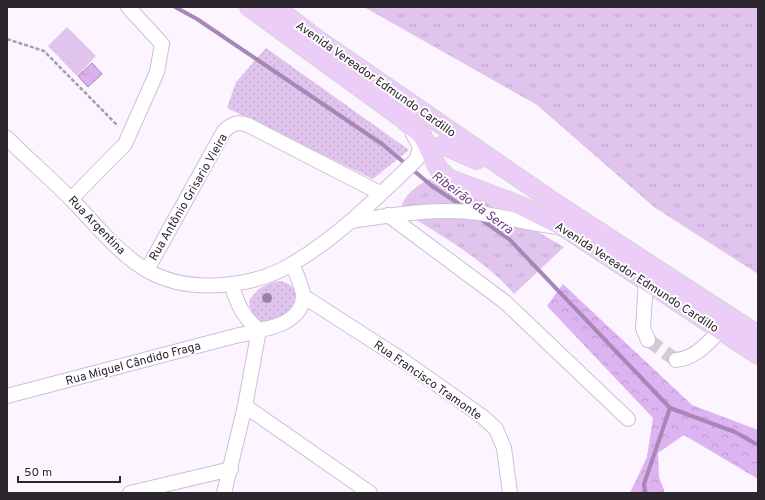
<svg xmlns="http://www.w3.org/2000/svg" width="765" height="500" viewBox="0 0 765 500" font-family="Overpass,sans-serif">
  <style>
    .grass { fill: url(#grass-tufts) }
    .forest { fill: url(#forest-crowns) }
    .park { fill: url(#park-dots) }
    .pitch { fill: #e0c4ed }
    .water { fill: url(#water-ripples); stroke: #a687b5 }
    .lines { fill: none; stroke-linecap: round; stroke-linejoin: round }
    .stream { stroke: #a687b5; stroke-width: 4 }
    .minor-tunnel { stroke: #d2ccd5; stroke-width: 14; stroke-dasharray: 14 7; stroke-linecap: butt }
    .minor-casing { stroke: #cebfd6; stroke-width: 16 }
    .major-casing { stroke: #d5d4d5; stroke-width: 20 }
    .path { stroke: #a59ea8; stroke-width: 2.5; stroke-dasharray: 4 2; stroke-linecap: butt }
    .minor { stroke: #fff; stroke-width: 14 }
    .major { stroke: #ebcdf8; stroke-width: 18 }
    .tree { fill: #9e80ab }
    .labels { text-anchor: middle; stroke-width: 4; stroke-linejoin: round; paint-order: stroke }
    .street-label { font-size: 12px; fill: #2c262f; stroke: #fff }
    .water-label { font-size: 13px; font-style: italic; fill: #6d3b82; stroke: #fff }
  </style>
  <defs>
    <pattern id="grass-tufts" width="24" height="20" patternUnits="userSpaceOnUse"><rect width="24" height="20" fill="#e0c4ed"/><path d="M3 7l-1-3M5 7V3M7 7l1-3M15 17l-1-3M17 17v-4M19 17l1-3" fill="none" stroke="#c0a8cc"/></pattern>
    <pattern id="forest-crowns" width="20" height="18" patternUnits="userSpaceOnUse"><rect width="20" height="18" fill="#ddb4f1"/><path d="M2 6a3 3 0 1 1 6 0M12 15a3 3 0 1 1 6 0" fill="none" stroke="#be9bcf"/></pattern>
    <pattern id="park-dots" width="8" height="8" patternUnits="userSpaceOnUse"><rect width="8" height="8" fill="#e0c4ed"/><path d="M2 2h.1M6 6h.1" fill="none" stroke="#c0a8cc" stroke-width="1.8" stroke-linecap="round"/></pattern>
    <pattern id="water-ripples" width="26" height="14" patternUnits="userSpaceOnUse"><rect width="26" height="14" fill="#dab1ee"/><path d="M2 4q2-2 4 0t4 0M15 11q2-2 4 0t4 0" fill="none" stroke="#bb98cc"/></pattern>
  </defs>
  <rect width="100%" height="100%" fill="#fcf5ff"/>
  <g class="grass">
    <path d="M364,7H758V274L654,207L537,105Z"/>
    <path d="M434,176L475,196L564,247L514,294C489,263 440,235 406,213L402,205C407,191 422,183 434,176Z"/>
  </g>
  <path class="forest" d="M563,284L692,405L758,430V479L684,435L658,453L659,477L665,493H630L647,457L653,418L547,306Z"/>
  <g class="park">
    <path d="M266,48L409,150L373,179L227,108L236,82Z"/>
    <path d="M279,281C327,288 256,356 249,301C256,289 265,284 279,281Z"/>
  </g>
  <path class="pitch" d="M67,27L96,56L77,76L48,46Z"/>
  <path class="water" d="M92,63L102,74L88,87L78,76Z"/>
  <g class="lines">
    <g class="stream">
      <path d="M175,7L197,19L382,144L432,186L462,206"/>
      <path d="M479,218L509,239L670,408L735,432L758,445"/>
      <path d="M645,493L644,484L670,408"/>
    </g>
    <path class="minor-tunnel" d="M648,340L676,360"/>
    <defs>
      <g id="minor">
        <path d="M7,138C28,159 50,178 71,199C95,223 117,253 148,271C189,294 252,288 292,264C338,237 379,196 417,159L420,147L413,134"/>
        <path d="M71,199L125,144L157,72L162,44L128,7"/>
        <path d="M388,215L505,302L628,419"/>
        <path d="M352,221C393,215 437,207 479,213C506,217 531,224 558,227"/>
        <path d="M147,270L224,131C232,124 237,121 248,125L380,193"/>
        <path d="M646,281L643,328L648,340"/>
        <path d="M231,284C238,305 242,316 259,330C277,327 302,319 303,297C303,287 296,273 292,264"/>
        <path d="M303,296L401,359L483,417L496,429L504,448L510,493"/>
        <path d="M676,360C696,358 706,344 720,331"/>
        <path d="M7,396L239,335L259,332"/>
        <path d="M245,406L370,493"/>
        <path d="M130,493L231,469"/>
        <path d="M224,493L245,406L259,330"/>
      </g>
      <g id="major">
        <path d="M249,7L403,119L422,135L438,168L448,178L519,205L565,228L758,355"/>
        <path d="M275,7L317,39L555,203L758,335"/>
        <path d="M431,151L443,145L477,160"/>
      </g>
    </defs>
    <use href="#minor" class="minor-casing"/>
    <use href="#major" class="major-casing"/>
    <path class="path" d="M7,39L44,51L118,126"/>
    <use href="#minor" class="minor"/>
    <use href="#major" class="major"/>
  </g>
  <circle class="tree" cx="267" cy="298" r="5"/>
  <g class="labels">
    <g class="street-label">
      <text transform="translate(376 79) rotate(35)" y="4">Avenida Vereador Edmundo Cardillo</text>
      <text transform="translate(188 197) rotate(-60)" y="4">Rua Antônio Grisario Vieira</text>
      <text transform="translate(97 225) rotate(46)" y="4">Rua Argentina</text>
      <text transform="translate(637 277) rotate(33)" y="4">Avenida Vereador Edmundo Cardillo</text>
      <text transform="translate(133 363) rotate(-15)" y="4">Rua Miguel Cândido Fraga</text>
      <text transform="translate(428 380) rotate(35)" y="4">Rua Francisco Tramonte</text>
    </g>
    <g class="water-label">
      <text transform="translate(473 202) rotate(36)" y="5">Ribeirão da Serra</text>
    </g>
  </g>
  <rect width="765" height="500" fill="none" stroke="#2c262f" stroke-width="16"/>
  <path d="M18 476v6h102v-6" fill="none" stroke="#2c262f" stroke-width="2"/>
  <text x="24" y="476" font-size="12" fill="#2c262f" stroke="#ffffff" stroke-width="3" paint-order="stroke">50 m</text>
</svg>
